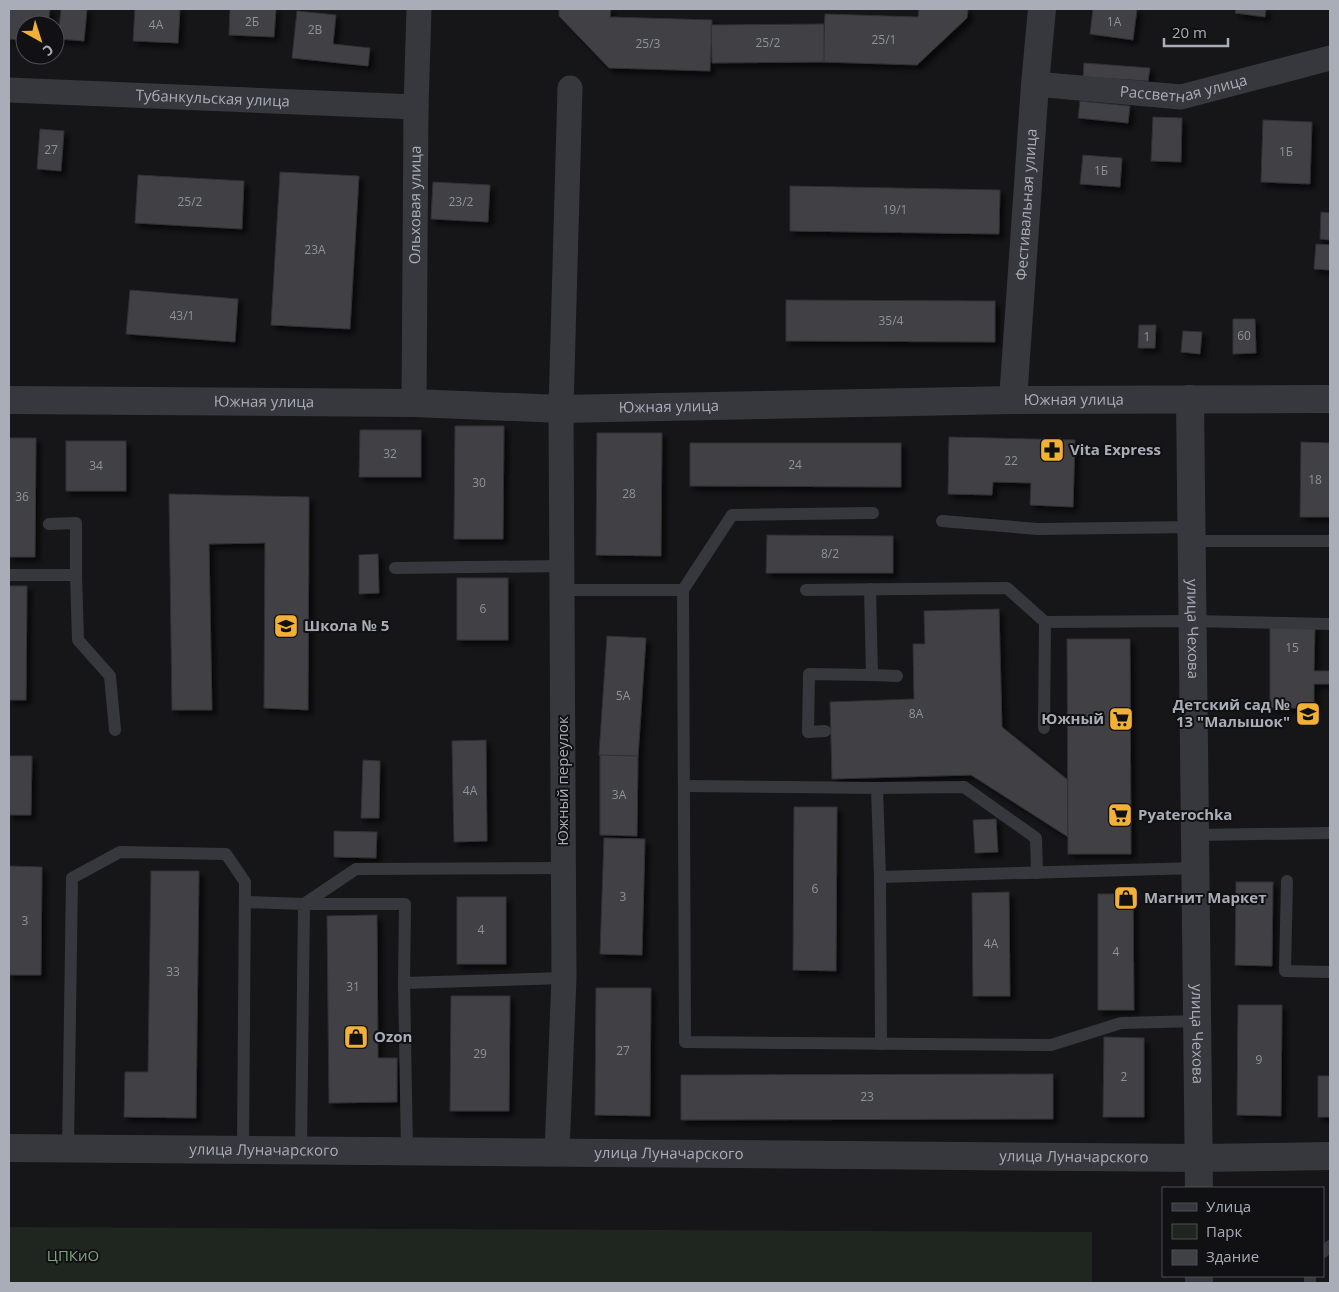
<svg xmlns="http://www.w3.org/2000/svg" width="1339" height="1292" viewBox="0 0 1339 1292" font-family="'Open Sans',sans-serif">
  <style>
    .green { fill: #1e261f }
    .building { fill: #404145; stroke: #303034; filter: url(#shadow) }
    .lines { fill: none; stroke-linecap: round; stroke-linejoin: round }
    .service { stroke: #37383d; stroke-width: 12 }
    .minor { stroke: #37383d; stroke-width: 25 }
    .tertiary { stroke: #37383d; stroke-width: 28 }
    .labels { text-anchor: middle; stroke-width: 4; stroke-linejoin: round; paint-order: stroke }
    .number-label { font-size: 12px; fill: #8e929b }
    .street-label { font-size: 15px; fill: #a8adb8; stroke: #111113 }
    .poi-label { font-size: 15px; font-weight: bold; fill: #a8adb8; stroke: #111113; text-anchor: start }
    .park-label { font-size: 15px; fill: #7fa381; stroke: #111113 }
  </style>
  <defs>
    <filter id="shadow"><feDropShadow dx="4.5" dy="4.5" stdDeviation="2.5" flood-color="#0009"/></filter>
  </defs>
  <rect width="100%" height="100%" fill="#161618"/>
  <path class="green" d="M9,1227L1092,1232V1283H9Z"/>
  <g class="building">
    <path d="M9,9H50L48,25H25V41L9,39Z"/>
    <path d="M61,9H87L84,41L58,39Z"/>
    <path d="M135,9H180L178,43L133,41Z"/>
    <path d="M230,9H276L274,37L229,35Z"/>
    <path d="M559,9H611L610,17L712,20L710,71L609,68L559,16Z"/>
    <path d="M919,9H968L967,18L917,65L823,62L825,14L918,17Z"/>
    <path d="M1093,9H1137L1133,40L1090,34Z"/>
    <path d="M1236,9H1266L1265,17L1235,13Z"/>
    <path d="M297,11L336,15L333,44L370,48L368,66L292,58Z"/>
    <path d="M824,24V62L712,63L711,25Z"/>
    <path d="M1084,63L1150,68L1148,81L1083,77Z"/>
    <path d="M1080,101L1130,106L1128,123L1078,118Z"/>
    <path d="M1153,117L1182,118L1181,162L1151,161Z"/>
    <path d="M1263,120L1312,122L1310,184L1261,182Z"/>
    <path d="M40,129L64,131L61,171L37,169Z"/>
    <path d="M1083,155L1122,158L1120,187L1080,184Z"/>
    <path d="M280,172L359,176L350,329L271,325Z"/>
    <path d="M138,175L244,181L242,229L135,223Z"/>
    <path d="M433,182L490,185L488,222L431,219Z"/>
    <path d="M790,186L1000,190L999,234L790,231Z"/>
    <path d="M1321,212L1330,213V240L1320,239Z"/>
    <path d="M1316,244L1330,245V270L1314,269Z"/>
    <path d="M130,290L238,299L235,342L126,334Z"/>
    <path d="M786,300L995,301V342L786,341Z"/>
    <path d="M1233,319H1255L1256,353L1233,354Z"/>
    <path d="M1139,325H1156L1155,348H1138Z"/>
    <path d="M1183,331L1202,332L1200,354L1181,352Z"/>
    <path d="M455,426H504L503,539H454Z"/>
    <path d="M360,430H421V477H359Z"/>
    <path d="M597,433H662L661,556L596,555Z"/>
    <path d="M949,437L1075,440L1073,507L1030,505L1031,483L993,482L992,495L948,494Z"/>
    <path d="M9,438H36L35,557H9Z"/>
    <rect x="66" y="441" width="60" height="50"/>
    <path d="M1301,442L1330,443V517H1300Z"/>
    <path d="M690,443H901V487L690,486Z"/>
    <path d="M169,494L309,497L308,710L264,708L265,543L209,544L212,710H172Z"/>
    <path d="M767,535L893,536V573H766Z"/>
    <path d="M378,554L379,593L359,594V555Z"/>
    <rect x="457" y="578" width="51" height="62"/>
    <path d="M9,586H27L26,700H9Z"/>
    <path d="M999,609L1002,727L1068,780V837L971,775L832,779L830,702L914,699L913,644H925L924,611Z"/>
    <path d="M1270,625H1315L1314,671H1330V684H1314V708H1270Z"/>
    <path d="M607,636L646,638L638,757L599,755Z"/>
    <path d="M1067,639H1130L1131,854H1068Z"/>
    <path d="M486,740L487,841L454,842L452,741Z"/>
    <path d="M600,755L638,756L637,836L600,835Z"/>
    <path d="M9,756H32L31,815H9Z"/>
    <path d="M363,760L380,761L379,818H361Z"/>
    <path d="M794,807H837L836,971L793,970Z"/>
    <path d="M996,819L998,852L975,853L973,820Z"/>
    <path d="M334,831L377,832L376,858L334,857Z"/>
    <path d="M604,838L645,839L642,955L600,954Z"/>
    <path d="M9,866L42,867L41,975H9Z"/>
    <path d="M151,871H199L196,1118L124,1117L125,1072H148Z"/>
    <path d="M1236,882H1273L1272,966L1235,965Z"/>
    <path d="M1009,892L1010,996H973L972,893Z"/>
    <path d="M1098,894H1133L1134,1010H1098Z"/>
    <rect x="457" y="897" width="49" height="67"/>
    <path d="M377,915L378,1058H397V1102L329,1103L327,916Z"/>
    <path d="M596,988H651L650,1116L595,1115Z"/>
    <path d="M451,996H510L509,1111H450Z"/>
    <path d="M1238,1005H1282L1281,1116L1237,1115Z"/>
    <path d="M1104,1037L1144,1038V1117H1103Z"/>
    <path d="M1053,1074V1119L681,1120V1075Z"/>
    <rect x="1318" y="1076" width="12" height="41"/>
  </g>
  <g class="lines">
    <g class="service">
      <path d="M942,521L1038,529L1192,527"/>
      <path d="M1192,541H1330"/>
      <path d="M395,568L562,566"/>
      <path d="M9,575H76V523L49,524"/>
      <path d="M76,575L78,640L110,676L115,730"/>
      <path d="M562,590H683L685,1042L1051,1045L1121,1023L1198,1021"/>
      <path d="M683,590L732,515L873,513"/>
      <path d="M806,590L1007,588L1045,622"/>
      <path d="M872,675L897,676"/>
      <path d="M1044,728L1045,622L1193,621L1330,624"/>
      <path d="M825,731L808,732L809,674L872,675L870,589"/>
      <path d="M684,786L877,788L880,877"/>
      <path d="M877,788L964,787L1036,838L1037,873"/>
      <path d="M1195,835L1330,833"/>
      <path d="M1287,881L1285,971L1330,972"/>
      <path d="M245,902L304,904L301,1150"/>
      <path d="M304,904H405L404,983L564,978"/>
      <path d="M304,904L356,869L563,868"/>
      <path d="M404,983L407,1151"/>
      <path d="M881,1044L880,877L1196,868"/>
      <path d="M68,1148L72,878L120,852L226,854L245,882L243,1149"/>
      <path d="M1323,1252L1330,1246"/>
      <path d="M1310,1283V1276"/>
    </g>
    <g class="minor">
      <path id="s1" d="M1035,84L1181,97L1330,58"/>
      <path id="s2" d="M9,90L416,107"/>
      <path id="s3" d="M414,403L416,107L419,9"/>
      <path d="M557,1152L564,978L561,409L570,88"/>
    </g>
    <g class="tertiary">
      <path id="s4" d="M1190,399L1199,1188"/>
      <path id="s5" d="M9,400L414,403L561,409L1013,400L1330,399"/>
      <path id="s6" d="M1013,400L1035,84L1042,9"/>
      <path id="s7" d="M9,1148L1199,1158L1330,1156"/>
      <path d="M1199,1283V1276"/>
    </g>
  </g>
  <defs>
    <symbol id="pharmacy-square" viewBox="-11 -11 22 22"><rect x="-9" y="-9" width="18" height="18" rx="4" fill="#f2b134" stroke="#111113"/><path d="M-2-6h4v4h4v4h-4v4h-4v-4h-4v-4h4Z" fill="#111"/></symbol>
    <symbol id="school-square" viewBox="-11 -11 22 22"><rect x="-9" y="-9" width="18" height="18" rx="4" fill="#f2b134" stroke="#111113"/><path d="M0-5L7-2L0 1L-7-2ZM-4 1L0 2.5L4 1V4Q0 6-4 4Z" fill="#111"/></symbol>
    <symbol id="supermarket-square" viewBox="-11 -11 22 22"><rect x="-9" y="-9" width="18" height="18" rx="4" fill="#f2b134" stroke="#111113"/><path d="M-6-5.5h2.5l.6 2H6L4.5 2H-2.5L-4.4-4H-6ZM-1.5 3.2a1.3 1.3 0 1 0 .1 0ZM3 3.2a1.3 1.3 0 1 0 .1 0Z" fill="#111"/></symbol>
    <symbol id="shop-square" viewBox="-11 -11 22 22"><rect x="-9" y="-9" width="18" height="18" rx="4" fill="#f2b134" stroke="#111113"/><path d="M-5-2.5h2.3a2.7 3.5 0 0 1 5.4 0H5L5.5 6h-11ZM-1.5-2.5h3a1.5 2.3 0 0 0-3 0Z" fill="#111"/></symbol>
  </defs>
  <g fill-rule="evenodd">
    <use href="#pharmacy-square" x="1038" y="436" width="28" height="28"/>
    <use href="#school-square" x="272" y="612" width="28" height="28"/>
    <use href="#school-square" x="1294" y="700" width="28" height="28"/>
    <use href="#supermarket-square" x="1107" y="705" width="28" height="28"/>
    <use href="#supermarket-square" x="1106" y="801" width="28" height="28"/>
    <use href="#shop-square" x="1112" y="884" width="28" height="28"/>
    <use href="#shop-square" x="342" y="1023" width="28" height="28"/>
  </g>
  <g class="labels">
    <g class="number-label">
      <text x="252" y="26">2Б</text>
      <text x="1114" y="26">1А</text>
      <text x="156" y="29">4А</text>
      <text x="315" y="34">2В</text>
      <text x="884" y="44">25/1</text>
      <text x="768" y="47">25/2</text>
      <text x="648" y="48">25/3</text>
      <text x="51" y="154">27</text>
      <text x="1286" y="156">1Б</text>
      <text x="1101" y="175">1Б</text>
      <text x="190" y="206">25/2</text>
      <text x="461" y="206">23/2</text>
      <text x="895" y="214">19/1</text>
      <text x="315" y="254">23А</text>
      <text x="182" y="320">43/1</text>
      <text x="891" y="325">35/4</text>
      <text x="1244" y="340">60</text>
      <text x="1147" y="341">1</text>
      <text x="390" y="458">32</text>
      <text x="1011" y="465">22</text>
      <text x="795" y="469">24</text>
      <text x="96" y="470">34</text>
      <text x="1315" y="484">18</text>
      <text x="479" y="487">30</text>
      <text x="629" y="498">28</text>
      <text x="22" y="501">36</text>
      <text x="830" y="558">8/2</text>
      <text x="483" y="613">6</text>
      <text x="1292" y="652">15</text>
      <text x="623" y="700">5А</text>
      <text x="916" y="718">8А</text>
      <text x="470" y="795">4А</text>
      <text x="619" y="799">3А</text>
      <text x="815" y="893">6</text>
      <text x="623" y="901">3</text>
      <text x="25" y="925">3</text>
      <text x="481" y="934">4</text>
      <text x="991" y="948">4А</text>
      <text x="1116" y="956">4</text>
      <text x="173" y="976">33</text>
      <text x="353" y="991">31</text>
      <text x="623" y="1055">27</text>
      <text x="480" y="1058">29</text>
      <text x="1259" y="1064">9</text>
      <text x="1124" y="1081">2</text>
      <text x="867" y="1101">23</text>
    </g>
    <g class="street-label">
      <text dy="5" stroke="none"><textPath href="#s1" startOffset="150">Рассветная улица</textPath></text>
      <text dy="5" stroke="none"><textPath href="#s2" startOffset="204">Тубанкульская улица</textPath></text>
      <text dy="5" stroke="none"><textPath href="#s6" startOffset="196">Фестивальная улица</textPath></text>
      <text dy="5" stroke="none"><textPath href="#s3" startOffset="198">Ольховая улица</textPath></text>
      <text dy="5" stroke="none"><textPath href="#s5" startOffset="1065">Южная улица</textPath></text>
      <text dy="5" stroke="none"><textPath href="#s5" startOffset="255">Южная улица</textPath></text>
      <text dy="5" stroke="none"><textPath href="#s5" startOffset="660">Южная улица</textPath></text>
      <text dy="5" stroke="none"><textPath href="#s4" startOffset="230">улица Чехова</textPath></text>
      <text transform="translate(563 781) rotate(-90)" y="5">Южный переулок</text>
      <text dy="5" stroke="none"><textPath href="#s4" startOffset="635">улица Чехова</textPath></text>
      <text dy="5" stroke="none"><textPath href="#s7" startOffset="255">улица Луначарского</textPath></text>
      <text dy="5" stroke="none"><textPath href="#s7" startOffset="660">улица Луначарского</textPath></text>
      <text dy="5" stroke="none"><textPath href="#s7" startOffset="1065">улица Луначарского</textPath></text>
    </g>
    <g class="poi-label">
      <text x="1070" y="455">Vita Express</text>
      <text x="304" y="631">Школа № 5</text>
      <text x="1290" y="710" text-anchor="end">Детский сад №<tspan x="1290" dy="17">13 "Малышок"</tspan></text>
      <text x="1104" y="724" text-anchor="end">Южный</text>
      <text x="1138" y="820">Pyaterochka</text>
      <text x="1144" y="903">Магнит Маркет</text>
      <text x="374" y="1042">Ozon</text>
    </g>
    <g class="park-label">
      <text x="73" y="1261">ЦПКиО</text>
    </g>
  </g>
  <rect width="1339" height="1292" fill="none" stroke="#a8adb8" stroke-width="20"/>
  <rect x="1162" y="1187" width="162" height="90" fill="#111113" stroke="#4d4f55"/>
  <rect x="1172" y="1203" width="25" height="8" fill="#37383d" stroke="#4d4f55"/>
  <text x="1206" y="1212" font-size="15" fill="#a8adb8">Улица</text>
  <rect x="1172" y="1224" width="25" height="15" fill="#1e261f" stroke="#4d4f55"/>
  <text x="1206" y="1237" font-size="15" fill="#a8adb8">Парк</text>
  <rect x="1172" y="1250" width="25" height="15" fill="#404145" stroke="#4d4f55"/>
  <text x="1206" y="1262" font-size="15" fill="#a8adb8">Здание</text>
  <g transform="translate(40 40) rotate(141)"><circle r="24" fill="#111113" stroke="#4d4f55"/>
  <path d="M0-4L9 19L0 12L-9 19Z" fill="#f2b134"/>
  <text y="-8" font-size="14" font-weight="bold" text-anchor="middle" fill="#a8adb8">С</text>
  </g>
  <path d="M1164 38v8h64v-8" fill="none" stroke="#a8adb8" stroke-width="2.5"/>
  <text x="1172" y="38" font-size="15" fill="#a8adb8" stroke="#111113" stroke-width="4" paint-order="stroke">20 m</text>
</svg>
